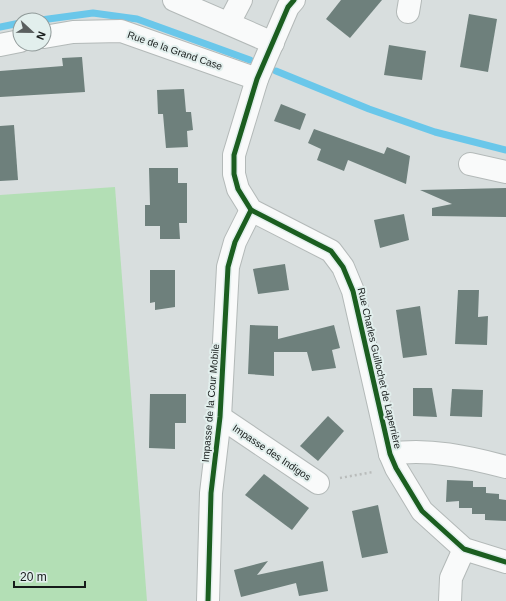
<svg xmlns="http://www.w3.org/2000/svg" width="506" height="601" viewBox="0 0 506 601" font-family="Arial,sans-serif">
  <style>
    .green { fill: #b3dfb5 }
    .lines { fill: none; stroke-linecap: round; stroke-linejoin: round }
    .stream { stroke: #6ac7ea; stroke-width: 7 }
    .building { fill: #6e807c }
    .minor-casing { stroke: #b3b9b8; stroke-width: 24 }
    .path { stroke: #b9bcbb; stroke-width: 2.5; stroke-dasharray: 2 3; stroke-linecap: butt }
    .minor { stroke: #f9fafa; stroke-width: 22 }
    .cycleway-casing { stroke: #e2efed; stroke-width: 8 }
    .cycleway { stroke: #1b5e20; stroke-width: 5 }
    .labels { text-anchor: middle; stroke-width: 4; stroke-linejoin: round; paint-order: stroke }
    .street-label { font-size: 10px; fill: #161b1a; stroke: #e2efed }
  </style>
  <rect width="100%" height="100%" fill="#d8dede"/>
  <path class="green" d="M115,187L147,601H0V195Z"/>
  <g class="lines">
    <g class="stream">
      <path d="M41,20L93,13L137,19L250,60"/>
      <path d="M0,27L20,23"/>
      <path d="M276,71L369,109L435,132L506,150"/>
    </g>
  </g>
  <g class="building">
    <path d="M341,0H382L350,38L326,19Z"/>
    <path d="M469,14L497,19L488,72L460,67Z"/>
    <path d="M389,45L426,51L422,80L384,75Z"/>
    <path d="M82,57L85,92L0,97V71L63,66L62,58Z"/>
    <path d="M184,89L186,112H191L193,130L187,131L188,147L166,148L163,114H158L157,90Z"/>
    <path d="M281,104L306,114L300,130L274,121Z"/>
    <path d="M14,125L18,180L0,181V126Z"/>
    <path d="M314,129L384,154L387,147L410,156L406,184L348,160L344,171L317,160L321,149L308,143Z"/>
    <path d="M149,168H178V183H187V223H179L180,239H160V226H145V205H150Z"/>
    <path d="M506,188V217L432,216V208L452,204L420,190Z"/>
    <path d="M404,214L409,240L380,248L374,220Z"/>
    <path d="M285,264L289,290L258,294L253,269Z"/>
    <path d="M150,270H175V307L155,310V302L150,303Z"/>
    <path d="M458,290H479L478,317L488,316L487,345L455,344Z"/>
    <path d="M420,306L427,355L403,358L396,310Z"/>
    <path d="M250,325L278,326V339L334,325L340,348L332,350L336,368L312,371L307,352H274V376L248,374Z"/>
    <path d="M413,388H432L437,417L413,416Z"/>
    <path d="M452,389L483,390L482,417L450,416Z"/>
    <path d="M150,394H186V423H175V449L149,448Z"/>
    <path d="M328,416L344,431L318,461L300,446Z"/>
    <path d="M264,474L309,508L292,530L245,495Z"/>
    <path d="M447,480L473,481V487H486V493L499,494V499L506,500V521L485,520V514H472V508H459V501L446,502Z"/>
    <path d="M378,505L388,553L362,558L352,511Z"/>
    <path d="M268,561L257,575L323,561L328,591L299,596L296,583L241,597L234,570Z"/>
  </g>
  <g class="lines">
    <defs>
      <g id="minor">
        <path d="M174,0L273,43"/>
        <path d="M294,0L288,7L257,79L234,155V174L238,189L251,210L331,251L343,267L353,291L390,454L396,468L422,511L464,549L506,562"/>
        <path d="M408,12L410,0"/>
        <path d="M229,23L241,0"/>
        <path d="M44,37L73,32L121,31L257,79"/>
        <path d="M0,45L20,41"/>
        <path d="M470,164L506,172"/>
        <path d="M220,417L318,483"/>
        <path d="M390,454C429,448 468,457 506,467"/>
        <path d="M208,601L211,493L220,417L228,267L235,242L251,210"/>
        <path d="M450,601L451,578L464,549"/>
      </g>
    </defs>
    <use href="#minor" class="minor-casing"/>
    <path class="path" d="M340,478L373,472"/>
    <use href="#minor" class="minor"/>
    <defs>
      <g id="cycleway">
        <path d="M294,0L288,7L257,79L234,155V174L238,189L251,210L331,251L343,267L353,291L390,454L396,468L422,511L464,549L506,562"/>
        <path d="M208,601L211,493L220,417L228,267L235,242L251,210"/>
      </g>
    </defs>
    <use href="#cycleway" class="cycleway-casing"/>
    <use href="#cycleway" class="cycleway"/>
  </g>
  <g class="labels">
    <g class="street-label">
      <text transform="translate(175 50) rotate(19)" y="4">Rue de la Grand Case</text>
      <text transform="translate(380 368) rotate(77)" y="4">Rue Charles Guillochet de Laperrière</text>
      <text transform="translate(210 403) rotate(-85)" y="4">Impasse de la Cour Mobile</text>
      <text transform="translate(272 452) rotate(34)" y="4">Impasse des Indigos</text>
    </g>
  </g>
  <g transform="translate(32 32) rotate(112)"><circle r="19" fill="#e2efed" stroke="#909a99"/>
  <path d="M0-3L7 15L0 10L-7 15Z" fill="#5a5f5f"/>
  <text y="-6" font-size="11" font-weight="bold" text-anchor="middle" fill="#161b1a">N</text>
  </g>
  <path d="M14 581v6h71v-6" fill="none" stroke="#161b1a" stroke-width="2"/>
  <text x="20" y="581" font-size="12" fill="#161b1a" stroke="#e2efed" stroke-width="3" paint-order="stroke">20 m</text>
</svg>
